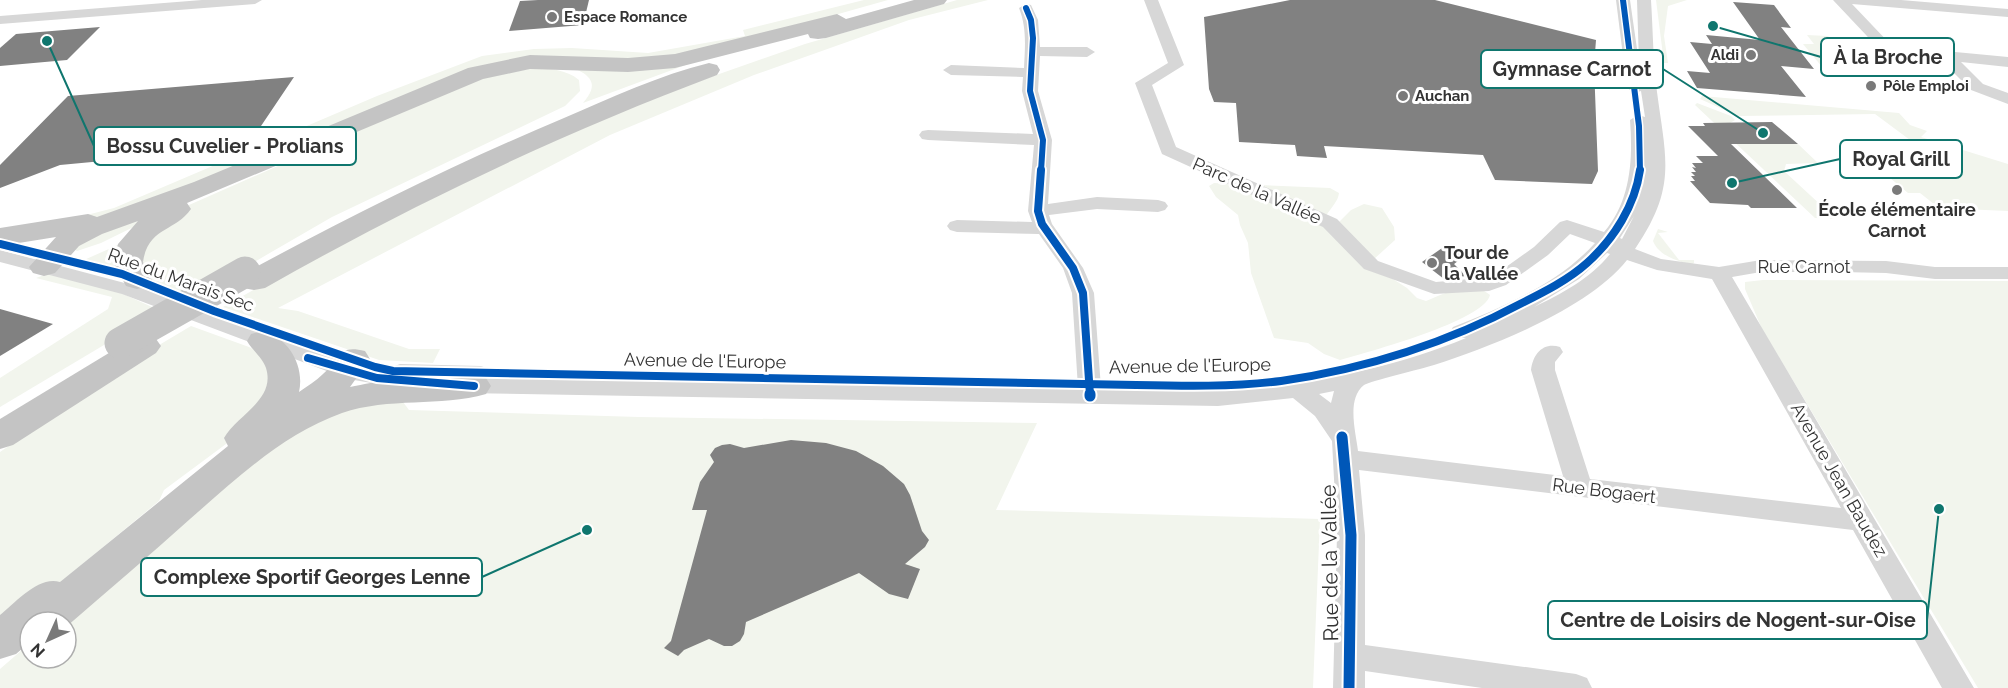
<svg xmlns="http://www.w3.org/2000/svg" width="2008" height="688" viewBox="0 0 2008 688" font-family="Raleway,sans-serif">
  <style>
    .green { fill: #f2f5ed }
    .building { fill: #818181 }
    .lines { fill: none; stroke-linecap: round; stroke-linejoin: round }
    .minor { fill: #d7d7d7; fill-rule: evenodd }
    .highway { fill: #c4c4c4; fill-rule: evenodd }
    .highway-bridge { stroke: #c4c4c4; stroke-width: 31 }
    .cycleway-far2-casing { stroke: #fff; stroke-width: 9 }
    .cycleway-far1-casing { stroke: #fff; stroke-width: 12 }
    .cycleway-casing { stroke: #fff; stroke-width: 15 }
    .cycleway-far2 { stroke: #0057b8; stroke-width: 6 }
    .cycleway-far1 { stroke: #0057b8; stroke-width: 8 }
    .cycleway { stroke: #0057b8; stroke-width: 11 }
    .poi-dot { fill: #7a7a7a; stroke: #fff; stroke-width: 2 }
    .labels { text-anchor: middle; stroke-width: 6; stroke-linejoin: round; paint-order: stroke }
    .far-poi-label { font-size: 15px; font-weight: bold; fill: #333; stroke: #fff; text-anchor: start }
    .street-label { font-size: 18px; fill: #333; stroke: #fff }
    .poi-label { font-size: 18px; font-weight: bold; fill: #333; stroke: #fff }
    .near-street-label { font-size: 21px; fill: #333; stroke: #fff }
    .leader { fill: none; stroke: #0f766e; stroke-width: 2 }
    .callout-dot { fill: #0f766e; stroke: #fff; stroke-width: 2 }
    .callout { fill: #fff; stroke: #0f766e; stroke-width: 2 }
    .callout-label { font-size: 20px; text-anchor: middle; font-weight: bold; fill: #333 }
  </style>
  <rect width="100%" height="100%" fill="#fff"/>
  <g class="green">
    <path d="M864,0H888L703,52L636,59L534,60L207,183L83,222L0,229L75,218L114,208L377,96L482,56L534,49L572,48L648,53L745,36L743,30Z"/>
    <path d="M957,0H988L909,20L754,75L610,135L278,308L298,311L409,349H440L433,363L379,360L223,307L307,260L548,142L668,92L805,44Z"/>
    <path d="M1656,0H1687L1668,6L1664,36L1668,63H1664Z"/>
    <path d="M1807,35L1827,36L1854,46H1873L1870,55L1881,64L1865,63L1860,58L1819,55L1829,69L1823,68L1803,44H1814Z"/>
    <path d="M691,63L583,103C600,84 591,75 571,67Z"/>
    <path d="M534,68C550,69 566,69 579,80L580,91L565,106L332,217L192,298L151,281L138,254L177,212L189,205L473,80Z"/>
    <path d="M1702,96L1899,113L1910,125L1927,131L1921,137L2008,164V211L1939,208L1920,193H1908L1871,162L1937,160L1875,114L1738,116L1700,99Z"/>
    <path d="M1697,103L1731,116L1735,120L1730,123L1753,144H1798L1818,163L1786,164L1784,171L1836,219L1815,218L1695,105Z"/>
    <path d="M1214,183L1330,188L1339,193C1338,202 1331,207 1326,216L1339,222L1351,210L1364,204L1382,208L1394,227L1395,240L1373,260L1371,265L1407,288L1417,298L1426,301C1445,293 1472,279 1490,295C1484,321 1368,352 1340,360L1324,354L1308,343L1274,338L1251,273L1248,243L1240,225L1238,215L1216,197L1209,186Z"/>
    <path d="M158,215L101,243L77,251L74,249L94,230Z"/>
    <path d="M1658,229L1668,232L1658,233L1679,260H1694V263L1691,265C1676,260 1659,256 1653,241Z"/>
    <path d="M120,244L115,266L109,267L84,260Z"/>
    <path d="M50,273L112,289L161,311L0,407V378L108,309L112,297L36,278Z"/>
    <path d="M1763,280L2008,281V688H1978L1762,329L1745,289V282Z"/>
    <path d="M191,326L249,347L266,356L275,379L244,428L226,444L164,490L159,501L0,632V452L139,357Z"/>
    <path d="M403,402L409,410L639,417L1037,423L996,510L1320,519L1313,688H0V669L30,643V658H66V622L242,465L340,404Z"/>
  </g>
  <g class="building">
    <path d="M538,0H589L583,25L509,31L520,1Z"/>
    <path d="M1290,0H1435L1596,40L1594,66L1598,171L1592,184L1495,180L1483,155L1324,146L1327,158L1297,156L1295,145L1239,142L1236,103L1214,102L1209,89L1204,17Z"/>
    <path d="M1733,2L1774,5L1791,28L1781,27L1814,69L1781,66L1806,97L1697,88L1687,71L1710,73L1690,42L1712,44L1706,35L1760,40Z"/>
    <path d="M100,27L67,60L0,66V48L16,34Z"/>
    <path d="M294,77L261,126L253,127L188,153L60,165L0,188V165L68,96Z"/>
    <path d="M1772,122L1798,144H1731L1797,208H1751L1748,205L1710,203L1690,181H1695L1691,176H1695L1691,172H1696L1692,167L1696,168L1692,163H1703L1696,156H1718L1688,126H1705L1703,123Z"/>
    <path d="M1445,246L1466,255L1454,264L1466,276L1444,279L1422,262Z"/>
    <path d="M0,309L53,324L0,356Z"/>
    <path d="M791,440L826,443L856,451L883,466L904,484L910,495L922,531L929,540L925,547L905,564L920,569L908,599L889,594L859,573L746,622L744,634L740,641L732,646H724L709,639L684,650L678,656L664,648L671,641L707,510H692L700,482L714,462L710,455L715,448L722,445L730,444L744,448Z"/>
  </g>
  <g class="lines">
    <g class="minor">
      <path d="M202,0H262L255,4L0,24V16Z"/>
      <path d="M1144,0H1158L1184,65L1152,85L1176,147L1337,219L1378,261L1436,282L1492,277L1534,247L1560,222L1567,220L1604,232C1631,201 1633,159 1630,120L1638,115L1645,117L1641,91L1635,93L1627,88L1616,0H1630L1639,63L1637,0H1651C1653,31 1653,61 1657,92C1666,160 1677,187 1635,249L1661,259L1719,267L1761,260L1886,261L1935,267H2008V279H1935L1886,273L1840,272H1761L1732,277L1974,688H1942L1853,530L1359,470L1365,535V645L1576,674L1587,678L1592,688H1482L1365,671V688H1333L1337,535L1332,441L1315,416L1293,398L1218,406L461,393L453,390L449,385L452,381L429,380L431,383L427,388L419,391L348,379L122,294L0,262V250L136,286L359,367L389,371L392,367L400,364L481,366L489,369L493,374L490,378L1078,388L1072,293L1063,268L1039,234L957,232L950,230L947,226L950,222L957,220L1032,222L1028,211L1034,145L928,140L922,139L919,135L922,131L928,130L1033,134L1022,91L1023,77L951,75L943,70L951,65L1024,68C1025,47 1027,28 1019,8L1026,4L1031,5L1038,20L1040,47H1087L1095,52L1087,57L1040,56L1038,91L1052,140L1048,204L1097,197L1158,200L1165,202L1168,206L1165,210L1158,212L1097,209L1049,215L1052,224L1083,268L1094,293L1101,388C1141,389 1181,392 1220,390C1303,385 1389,370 1466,338L1453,337L1450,332L1453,327C1503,307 1558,284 1595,243L1570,234L1548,255L1506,285L1489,291L1434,294L1364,269L1323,227L1162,154L1135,83L1168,63ZM1634,216L1622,239L1620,238ZM1607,253L1610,254C1590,279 1561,294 1534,307L1579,279ZM1627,260L1657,270L1712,279L1841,508L1590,479L1555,370V362L1563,352L1560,347C1543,342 1533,354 1531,370L1563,476L1358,451C1356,433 1346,399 1364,385C1370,381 1422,369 1434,365C1493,346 1588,309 1627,260ZM1334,391L1331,403L1319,394Z"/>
      <path d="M1833,0H1901L2008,9V17L1852,4L1892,46L2008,57V67L1961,62L1983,84L2008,93V104L1971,90L1941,60L1883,53Z"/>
    </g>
    <g class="highway">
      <path d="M914,0H947L944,4L826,38L818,39L810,38L808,34L675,68L628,72L530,69L483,79L187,203L191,209C175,232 148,227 143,262L152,280L148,286L137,289L126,286L113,262L118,244L138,221L102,234L79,246L55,273L44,276L33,273L29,267L56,237L0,246V228L88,214L97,217L194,182L468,68L530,55L628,58L675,54L837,14L846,19Z"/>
      <path d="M709,63L717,65L720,70L717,75C560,134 411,205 265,288L254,290L243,288L239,281L243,274C348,217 454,164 564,118C610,98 660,75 709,63Z"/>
      <path d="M263,331C288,337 305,366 299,392C307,386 316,381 323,374C340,359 337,344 365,351L370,359L350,387C385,380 453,369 486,378L491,386L486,394C440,407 389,397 342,413C283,434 236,479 190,519C149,556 107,591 66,627V622H30V642L16,654L0,659V615C15,603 39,575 60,582L228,446L224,438C237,415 276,400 266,368C263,358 252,350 247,341L251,334Z"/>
      <path d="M144,336L156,339L161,346L156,353L13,445L0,449V419L132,339Z"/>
    </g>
    <path class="highway-bridge" d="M120,343L245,272"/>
    <defs>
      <g id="cycleway-far2">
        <path d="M1623,0L1639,126L1640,171"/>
        <path d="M1026,8L1031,20L1033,38L1030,91L1043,140L1041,171"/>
      </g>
      <g id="cycleway-far1">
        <path d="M1041,170L1038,211L1042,224L1073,268L1083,293L1090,395"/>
        <path d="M0,244L122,274L214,311L375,367L393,371L1136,385C1184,386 1233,387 1281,381C1364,369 1447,343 1522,303C1544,292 1568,280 1587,263C1614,239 1635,205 1640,170"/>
        <path d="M308,358L377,378L474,386"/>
      </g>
      <g id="cycleway">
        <path d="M1090,394V396"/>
        <path d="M1342,437L1351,535L1349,688"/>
      </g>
    </defs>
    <use href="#cycleway-far2" class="cycleway-far2-casing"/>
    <use href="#cycleway-far1" class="cycleway-far1-casing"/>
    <use href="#cycleway" class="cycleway-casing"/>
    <use href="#cycleway-far2" class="cycleway-far2"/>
    <use href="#cycleway-far1" class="cycleway-far1"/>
    <use href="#cycleway" class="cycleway"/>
  </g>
  <g class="poi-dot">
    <circle cx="552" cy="17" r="6"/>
    <circle cx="1751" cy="55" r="6"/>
    <circle cx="1871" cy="86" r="6"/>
    <circle cx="1403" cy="96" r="6"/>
    <circle cx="1897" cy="190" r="6"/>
    <circle cx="1432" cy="263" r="6"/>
  </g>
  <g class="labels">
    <g class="far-poi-label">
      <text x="564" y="22">Espace Romance</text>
      <text x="1739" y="60" text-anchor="end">Aldi</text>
      <text x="1883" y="91">Pôle Emploi</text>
      <text x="1415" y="101">Auchan</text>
    </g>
    <g class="street-label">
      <text transform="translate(1257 191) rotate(24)" y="6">Parc de la Vallée</text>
      <text x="1804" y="273">Rue Carnot</text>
      <text transform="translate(181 280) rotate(20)" y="6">Rue du Marais Sec</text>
      <text transform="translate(705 361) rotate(1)" y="6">Avenue de l'Europe</text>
      <text transform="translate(1190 366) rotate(-1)" y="6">Avenue de l'Europe</text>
      <text transform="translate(1839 480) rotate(60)" y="6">Avenue Jean Baudez</text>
      <text transform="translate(1604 491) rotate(7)" y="6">Rue Bogaert</text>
    </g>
    <g class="poi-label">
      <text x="1897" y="216">École élémentaire<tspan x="1897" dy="21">Carnot</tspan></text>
      <text x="1444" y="259" text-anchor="start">Tour de<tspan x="1444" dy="21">la Vallée</tspan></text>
    </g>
    <g class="near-street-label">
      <text transform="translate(1330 563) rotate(-91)" y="7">Rue de la Vallée</text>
    </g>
  </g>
  <path class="leader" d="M1713 26L1821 57M1763 133L1663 69M47 41L94 146M1732 183L1840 159M587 530L482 577M1939 509L1927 620"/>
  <g class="callout-dot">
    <circle cx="1713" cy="26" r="6"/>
    <circle cx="1763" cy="133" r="6"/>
    <circle cx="47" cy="41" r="6"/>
    <circle cx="1732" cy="183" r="6"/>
    <circle cx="587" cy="530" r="6"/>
    <circle cx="1939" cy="509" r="6"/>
  </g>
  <g class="callout">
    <rect x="1821" y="38" width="133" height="38" rx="6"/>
    <rect x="1481" y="50" width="182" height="38" rx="6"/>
    <rect x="94" y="127" width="262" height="38" rx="6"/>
    <rect x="1840" y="140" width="122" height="38" rx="6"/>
    <rect x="141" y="558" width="341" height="38" rx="6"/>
    <rect x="1548" y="601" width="379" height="38" rx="6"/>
  </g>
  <g class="callout-label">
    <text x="1888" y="64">À la Broche</text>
    <text x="1572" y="76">Gymnase Carnot</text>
    <text x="225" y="153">Bossu Cuvelier - Prolians</text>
    <text x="1901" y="166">Royal Grill</text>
    <text x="312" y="584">Complexe Sportif Georges Lenne</text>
    <text x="1738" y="627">Centre de Loisirs de Nogent-sur-Oise</text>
  </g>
  <g transform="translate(48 640) rotate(225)"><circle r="28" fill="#ffffff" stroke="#adadad" stroke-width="1.5"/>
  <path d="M0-4.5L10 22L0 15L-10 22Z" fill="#7a7a7a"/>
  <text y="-9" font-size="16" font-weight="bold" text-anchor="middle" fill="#333333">N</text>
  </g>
</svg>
